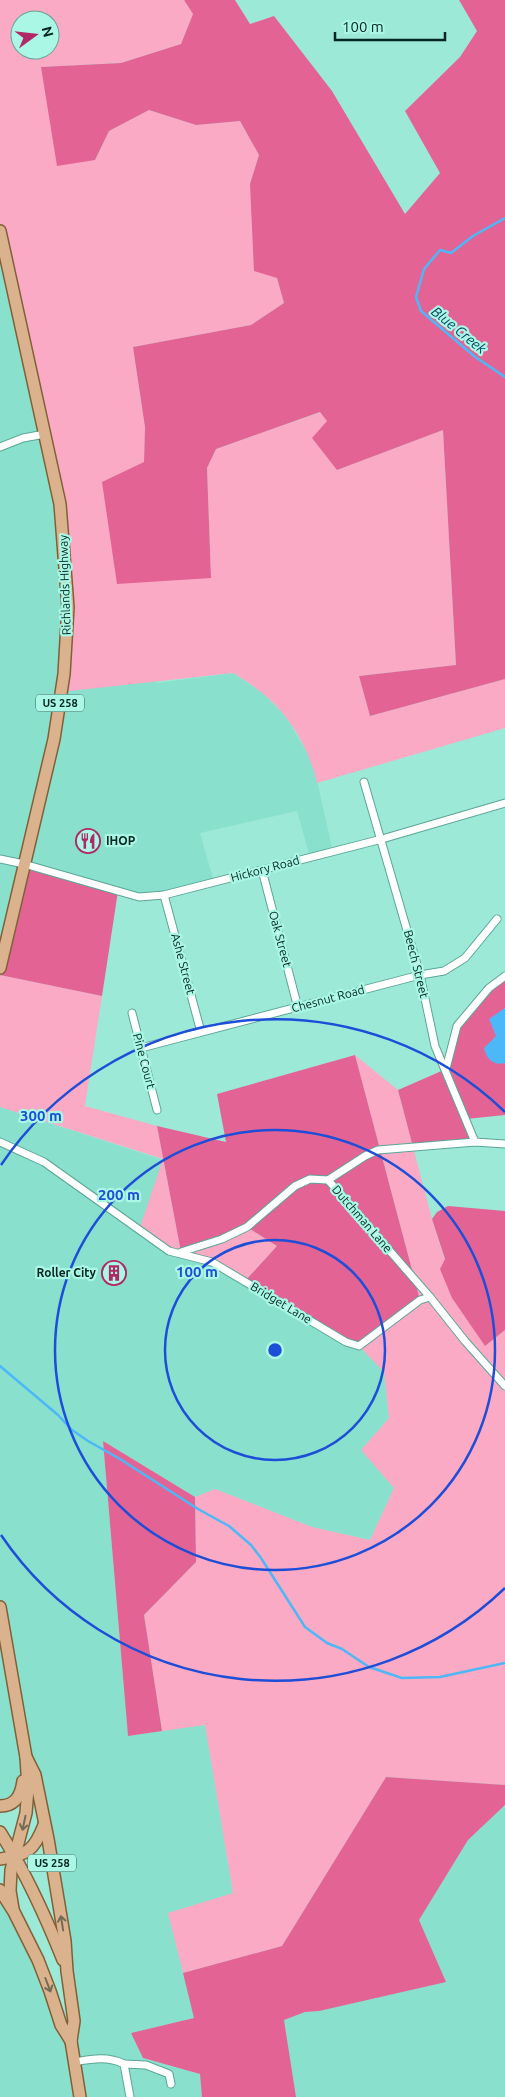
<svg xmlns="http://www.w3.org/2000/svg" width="505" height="2097" viewBox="0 0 505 2097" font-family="Ubuntu,sans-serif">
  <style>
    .built { fill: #89e0cd }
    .green { fill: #faaac4; fill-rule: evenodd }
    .forest { fill: #e46395 }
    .water { fill: #4db8f8 }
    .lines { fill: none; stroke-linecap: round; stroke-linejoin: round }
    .stream { stroke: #4db8f8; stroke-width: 2.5 }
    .minor-casing { stroke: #5ba696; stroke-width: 9 }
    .primary-casing { stroke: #816037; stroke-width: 14 }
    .minor { stroke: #fff; stroke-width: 7 }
    .primary { stroke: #dbb28e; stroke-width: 11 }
    .oneway { stroke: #706c58 }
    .ring { fill: none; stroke: #1d4ed8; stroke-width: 2.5 }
    .labels { text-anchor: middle; stroke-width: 4.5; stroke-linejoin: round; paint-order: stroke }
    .shield { fill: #aaf7e5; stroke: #37655c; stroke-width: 1 }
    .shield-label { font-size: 11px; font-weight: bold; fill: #062721 }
    .street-label { font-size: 12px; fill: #062721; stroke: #aaf7e5 }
    .poi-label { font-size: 12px; font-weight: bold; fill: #062721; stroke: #aaf7e5; text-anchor: start }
    .water-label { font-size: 14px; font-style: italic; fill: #003e5d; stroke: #aaf7e5 }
    .centre { fill: #1d4ed8; stroke: #aaf7e5; stroke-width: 2.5 }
    .ring-label { font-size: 15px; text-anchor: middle; font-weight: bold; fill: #1d4ed8; stroke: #aaf7e5; stroke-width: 4.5; stroke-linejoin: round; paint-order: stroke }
  </style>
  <rect width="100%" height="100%" fill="#9de9d8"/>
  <g class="built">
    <path d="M0,231L156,683L233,673L263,693L286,717L313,762L333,852L310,857L297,811L200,833L214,882L139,897L24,864L0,968Z"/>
    <path d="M0,1107L163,1160L161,1245L212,1262L359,1346L384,1372L389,1418L361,1450L394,1488L370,1540L312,1527L215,1489L195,1497L103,1441L128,1736L205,1724L233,1893L194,2018L131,2033L143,2058L200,2074L202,2097H0V1890L71,2040L74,2021L35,1775L22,1794L0,1806Z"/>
    <path d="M505,1805V2097H296L284,2020L305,2012L319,2011L418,1920L468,1840Z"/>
  </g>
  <g class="green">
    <path d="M0,0H184L193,14L181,44L121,63L41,67L95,160L109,131L149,110L196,125L240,121L259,155L250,184L284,303L251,325L133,347L145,427L144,462L211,578L207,468L216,449L321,412L327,421L337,470L443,430L456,665L359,676L370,716L505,679V728L317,783C310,750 289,714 262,693C253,685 243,679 233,673L61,692L64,539L0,231ZM20,20H50V50H20Z"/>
    <path d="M0,975L102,996L85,1106L157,1126L181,1252L247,1227L277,1246L245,1281L212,1262L169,1251L139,1230L163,1159L0,1107Z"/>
    <path d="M355,1055L398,1090L432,1219L445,1260L486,1345L505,1330V1785L386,1777L282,1946L183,1973L168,1913L233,1893L205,1725L162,1731L144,1615L196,1562L195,1497L215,1489L312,1527L370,1540L394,1488L361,1450L389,1418L384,1372L359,1346L420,1300Z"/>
  </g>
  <g class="forest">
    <path d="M184,0H235L250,24L274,16L332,91L405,214L440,173L405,111L460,57L477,31L459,0H505V679L370,716L359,676L456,665L443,430L337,470L312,438L327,421L320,412L216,449L207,468L211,578L117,584L102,482L144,462L145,427L133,347L251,325L284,303L277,278L254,271L250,184L259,155L240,121L196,125L149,110L109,131L95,160L57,166L41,67L121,63L181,44L193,14Z"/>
    <path d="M24,864L118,891L102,996L0,975V968Z"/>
    <path d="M505,976V1115L466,1119L475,1142L413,1147L398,1090L446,1069L457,1026Z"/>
    <path d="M355,1055L420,1300L359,1346L245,1281L277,1246L247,1227L181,1252L157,1126L226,1142L217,1094Z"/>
    <path d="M448,1206L505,1211V1330L485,1346L452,1298L440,1269L445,1259L432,1219L437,1212Z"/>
    <path d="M103,1441L195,1497L196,1562L144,1615L162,1731L128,1736Z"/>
    <path d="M386,1777L505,1785V1805L468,1840L419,1920L446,1982L319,2011L305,2012L284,2020L296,2097H202L200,2074L143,2058L131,2033L194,2018L183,1973L282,1946Z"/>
  </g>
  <path class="water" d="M505,1008V1063C494,1066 486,1059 484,1048L496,1036L489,1019Z"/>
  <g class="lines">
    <g class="stream">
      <path d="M505,218L473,236L451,253L440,250L424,269L416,297L421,311L474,356L505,377"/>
      <path d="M0,1366L58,1415L72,1430L88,1441L120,1459L198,1509L229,1526L251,1545L261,1558L305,1627L327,1643L342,1649L369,1667L402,1678L440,1677L505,1663"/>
    </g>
    <defs>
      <g id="minor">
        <path d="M0,447L23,438L45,434"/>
        <path d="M364,782L420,975L435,1046L475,1142"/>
        <path d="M0,859L24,864L139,897L164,895L382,839L505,803"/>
        <path d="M262,870L298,1008"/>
        <path d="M164,895L201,1032"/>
        <path d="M132,1013L157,1110"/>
        <path d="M141,1048L420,975L444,971L465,958L497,919"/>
        <path d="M446,1069L457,1026L489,988L505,976"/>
        <path d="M0,1142L44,1162L169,1251L212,1262L346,1342L359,1346L420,1300L430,1297"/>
        <path d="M328,1180L365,1156L378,1150L475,1142L505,1144"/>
        <path d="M181,1252L222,1239L247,1227L295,1186L310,1179L328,1180L430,1297L465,1341L505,1386"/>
        <path d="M74,2062C92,2059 108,2056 124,2064L130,2097"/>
        <path d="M124,2064L146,2065L169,2074L171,2084"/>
      </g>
      <g id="primary">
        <path d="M0,231L60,504L68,607L64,674L54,739L0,968"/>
        <path d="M0,1607L26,1757L28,1788L26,1813L11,1870L10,1891L13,1909"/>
        <path d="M26,1757L35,1775L48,1839L65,1941L67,1971L74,2021L71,2041L80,2097"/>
        <path d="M0,1806C16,1806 21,1795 23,1781"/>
        <path d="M0,1832C26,1873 45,1915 63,1960"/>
        <path d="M0,1859C27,1855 34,1851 44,1825"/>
        <path d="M0,1890L14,1912L38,1960L50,1991L61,2025L71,2041"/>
      </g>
    </defs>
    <use href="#minor" class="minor-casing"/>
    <use href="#primary" class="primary-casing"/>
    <use href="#minor" class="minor"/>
    <use href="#primary" class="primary"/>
  </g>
  <defs><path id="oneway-shaft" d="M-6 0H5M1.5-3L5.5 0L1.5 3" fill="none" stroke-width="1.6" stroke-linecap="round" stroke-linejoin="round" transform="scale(1.25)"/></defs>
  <g class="oneway">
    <use href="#oneway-shaft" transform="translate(24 1823) rotate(102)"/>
    <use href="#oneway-shaft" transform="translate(62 1923) rotate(-99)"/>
    <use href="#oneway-shaft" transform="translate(48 1985) rotate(69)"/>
  </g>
  <g class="ring">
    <circle cx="275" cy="1350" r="110"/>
    <circle cx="275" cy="1350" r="220"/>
    <path d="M505 1588A331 331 0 0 1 1 1535M1 1165A331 331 0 0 1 505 1112"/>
  </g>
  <defs>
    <symbol id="restaurant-ring" viewBox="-11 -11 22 22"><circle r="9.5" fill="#aaf7e5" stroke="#b22866" stroke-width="1.5"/><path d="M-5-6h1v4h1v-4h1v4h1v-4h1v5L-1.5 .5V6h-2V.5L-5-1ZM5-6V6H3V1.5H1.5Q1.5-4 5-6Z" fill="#b22866"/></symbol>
    <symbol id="building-ring" viewBox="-11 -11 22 22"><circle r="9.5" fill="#aaf7e5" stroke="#b22866" stroke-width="1.5"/><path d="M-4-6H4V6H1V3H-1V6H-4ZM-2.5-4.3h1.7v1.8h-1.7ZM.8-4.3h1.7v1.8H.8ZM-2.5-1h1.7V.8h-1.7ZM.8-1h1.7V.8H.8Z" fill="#b22866"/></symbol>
  </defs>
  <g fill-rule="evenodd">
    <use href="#restaurant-ring" x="74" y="827" width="28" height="28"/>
    <use href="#building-ring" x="100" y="1259" width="28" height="28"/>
  </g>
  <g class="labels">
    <g class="shield">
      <rect x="36" y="694.5" width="48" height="17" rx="4"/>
      <rect x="28" y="1854.5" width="48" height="17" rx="4"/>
    </g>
    <g class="shield-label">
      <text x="60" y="707">US 258</text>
      <text x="52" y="1867">US 258</text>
    </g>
    <g class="street-label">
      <text transform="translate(65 585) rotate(-92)" y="4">Richlands Highway</text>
      <text transform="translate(265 869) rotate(-15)" y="4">Hickory Road</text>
      <text transform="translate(280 939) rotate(75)" y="4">Oak Street</text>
      <text transform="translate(183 964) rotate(75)" y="4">Ashe Street</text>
      <text transform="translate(416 964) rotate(76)" y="4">Beech Street</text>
      <text transform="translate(328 999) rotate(-15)" y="4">Chesnut Road</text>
      <text transform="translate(144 1061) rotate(75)" y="4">Pine Court</text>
      <text transform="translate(362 1219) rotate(49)" y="4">Dutchman Lane</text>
      <text transform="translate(281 1303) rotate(31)" y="4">Bridget Lane</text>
    </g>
    <g class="poi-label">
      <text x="106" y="845">IHOP</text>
      <text x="96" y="1277" text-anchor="end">Roller City</text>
    </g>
    <g class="water-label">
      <text transform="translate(459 330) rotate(39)" y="5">Blue Creek</text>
    </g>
  </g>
  <circle cx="275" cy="1350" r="8" class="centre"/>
  <g class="ring-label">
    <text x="41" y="1121">300 m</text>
    <text x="119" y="1200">200 m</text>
    <text x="197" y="1277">100 m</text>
  </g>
  <g transform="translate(35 35) rotate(75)"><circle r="24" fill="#aaf7e5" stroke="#68a497"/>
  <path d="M0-4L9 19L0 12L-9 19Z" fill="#b22866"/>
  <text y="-8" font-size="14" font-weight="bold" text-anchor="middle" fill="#062721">N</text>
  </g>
  <path d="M335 32v8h110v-8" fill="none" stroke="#062721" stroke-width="2.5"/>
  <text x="342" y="32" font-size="15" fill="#062721" stroke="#aaf7e5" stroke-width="4" paint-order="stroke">100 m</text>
</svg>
